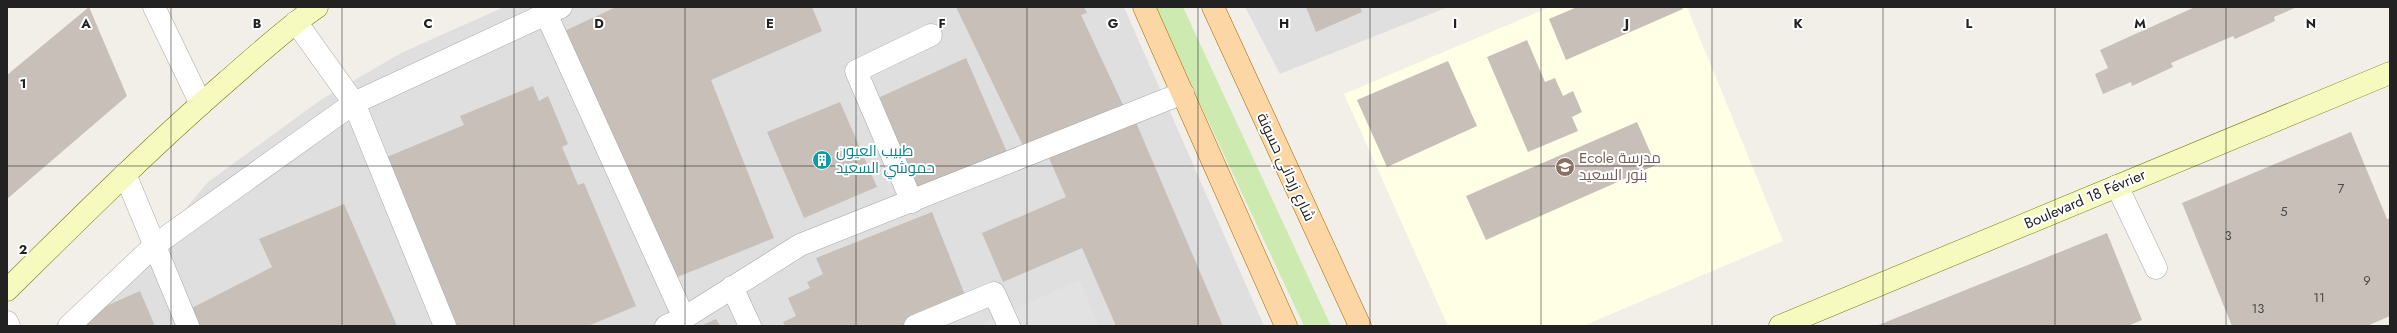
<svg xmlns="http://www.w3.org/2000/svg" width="2397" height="333" viewBox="0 0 2397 333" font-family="Jost,Cairo,sans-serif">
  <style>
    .residential { fill: #e0dfdf }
    .education { fill: #ffffe5 }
    .grass { fill: #cdebb0 }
    .parking { fill: #e2e2e2 }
    .building { fill: #c7bfb8 }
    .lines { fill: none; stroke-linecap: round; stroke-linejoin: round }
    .minor-casing { stroke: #a9a9a9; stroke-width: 23 }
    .secondary-casing { stroke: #707d05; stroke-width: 23 }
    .primary-casing { stroke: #a06b00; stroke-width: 23 }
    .minor { stroke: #fff; stroke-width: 22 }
    .secondary { stroke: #f7fabf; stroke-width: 22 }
    .primary { stroke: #fcd6a4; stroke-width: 22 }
    .grid { fill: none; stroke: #222; stroke-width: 1; stroke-opacity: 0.55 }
    .labels { text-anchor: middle; stroke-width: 4; stroke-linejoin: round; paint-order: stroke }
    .number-label { font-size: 13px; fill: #4b4948 }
    .culture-label { font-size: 15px; fill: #0d838f; stroke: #fff; text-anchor: start }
    .education-label { font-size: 15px; fill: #785e54; stroke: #fff; text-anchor: start }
    .street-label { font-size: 15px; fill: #222; stroke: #fff }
    .grid-label { font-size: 13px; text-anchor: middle; font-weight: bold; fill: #222; stroke: #fff; stroke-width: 4; stroke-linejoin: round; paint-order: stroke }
  </style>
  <rect width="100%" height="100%" fill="#f2efe9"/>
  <g class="residential">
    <path d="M504,7H1124L1264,326H54L155,245L208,182L322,99L401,53Z"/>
    <path d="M1245,7H1448L1280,74Z"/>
  </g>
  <path class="education" d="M1550,7H1687L1783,241L1583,326H1448L1344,94Z"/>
  <path class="grass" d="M1155,7H1183L1331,326H1304Z"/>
  <path class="parking" d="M1079,280L1099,326H977Z"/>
  <g class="building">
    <path d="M89,7L127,96L7,199V75Z"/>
    <path d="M616,7H812L822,31L711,80L774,238L670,280L556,35Z"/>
    <path d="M956,7H1084L1087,13L1081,15L1124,107L1025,150Z"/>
    <path d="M1306,7H1360L1362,12L1316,32Z"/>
    <path d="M1577,7H1682L1683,9L1566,60L1549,19Z"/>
    <path d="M2195,7H2297L2274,17L2275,21L2235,39L2233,36L2171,63L2173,67L2132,86L2131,82L2103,94L2095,74L2108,68L2100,50Z"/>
    <path d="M1527,40L1545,82L1555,78L1563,96L1573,91L1582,112L1572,117L1578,131L1528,152L1487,57Z"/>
    <path d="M966,58L1007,152L920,192L878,98Z"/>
    <path d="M1448,61L1477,126L1387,167L1357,100Z"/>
    <path d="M533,86L539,101L548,96L568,144L562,147L578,185L584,183L636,306L588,326H452L382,159L464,125L460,116Z"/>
    <path d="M840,102L877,187L804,218L767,132Z"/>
    <path d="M1135,120L1223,326H1116L1082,248L1003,282L982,233L1066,197L1049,158Z"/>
    <path d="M1637,122L1656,165L1486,240L1466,196Z"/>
    <path d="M2351,132L2387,219L2390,218V316L2367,326H2232L2182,203Z"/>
    <path d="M344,204L397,326H192L186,311L272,267L259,239Z"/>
    <path d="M932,212L967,300L903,326H785L783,322L796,316L788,298L810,288L807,282L823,274L816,258Z"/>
    <path d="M2107,233L2142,320L2128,326H1876Z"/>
    <path d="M140,291L155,326H83L79,318Z"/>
    <path d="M716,319L720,326H701Z"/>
  </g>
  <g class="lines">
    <defs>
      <g id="minor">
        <path d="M154,7L201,104"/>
        <path d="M543,7L684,318"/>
        <path d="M296,22L354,103L445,326"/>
        <path d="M125,174L188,326"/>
        <path d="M2117,186L2156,268"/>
        <path d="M912,202L856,71L931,35"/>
        <path d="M732,287L750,326"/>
        <path d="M7,322L9,326"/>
        <path d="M69,326L155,245L354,103L561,7"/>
        <path d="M666,326L684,318L800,245L1183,93"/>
        <path d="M915,326L994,293L1009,326"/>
      </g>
      <g id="secondary">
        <path d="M7,290C79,219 150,148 226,82C256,56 285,29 317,7"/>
        <path d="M1780,326L2390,73"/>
      </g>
      <g id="primary">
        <path d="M1144,7L1286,326"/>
        <path d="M1213,7L1360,326"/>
      </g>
    </defs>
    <use href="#minor" class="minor-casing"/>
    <use href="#secondary" class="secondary-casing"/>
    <use href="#primary" class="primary-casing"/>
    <use href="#minor" class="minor"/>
    <use href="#secondary" class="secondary"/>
    <use href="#primary" class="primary"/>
  </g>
  <path class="grid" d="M171,7V326M342,7V326M514,7V326M685,7V326M856,7V326M1027,7V326M1198,7V326M1370,7V326M1541,7V326M1712,7V326M1883,7V326M2055,7V326M2226,7V326M7,166H2390"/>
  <defs>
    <symbol id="building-disc" viewBox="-11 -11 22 22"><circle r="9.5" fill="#0f9aa8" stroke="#fff"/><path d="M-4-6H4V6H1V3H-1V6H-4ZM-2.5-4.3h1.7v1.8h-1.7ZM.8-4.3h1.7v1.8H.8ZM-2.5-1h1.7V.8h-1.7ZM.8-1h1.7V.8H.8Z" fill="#fff"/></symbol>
    <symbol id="school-disc" viewBox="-11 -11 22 22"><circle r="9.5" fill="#8d6e63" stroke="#fff"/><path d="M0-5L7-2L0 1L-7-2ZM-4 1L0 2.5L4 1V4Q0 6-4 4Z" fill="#fff"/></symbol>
  </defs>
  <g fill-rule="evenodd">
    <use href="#building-disc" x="811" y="149" width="22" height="22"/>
    <use href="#school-disc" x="1554" y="156" width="22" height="22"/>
  </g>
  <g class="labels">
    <g class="number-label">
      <text x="2341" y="193">7</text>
      <text x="2284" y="216">5</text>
      <text x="2228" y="240">3</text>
      <text x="2367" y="285">9</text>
      <text x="2319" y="302">11</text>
      <text x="2258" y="313">13</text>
    </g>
    <g class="culture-label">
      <text x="836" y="156">طبيب العيون<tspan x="836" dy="17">حموشي السعيد</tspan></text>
    </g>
    <g class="education-label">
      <text x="1579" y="163">Ecole مدرسة<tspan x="1579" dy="17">بنور السعيد</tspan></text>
    </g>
    <g class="street-label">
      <text transform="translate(1286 167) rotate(65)" y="5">شارع زرداني حسونة</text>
      <text transform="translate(2085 199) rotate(-23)" y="5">Boulevard 18 Février</text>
    </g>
  </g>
  <g class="grid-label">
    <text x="86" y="28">A</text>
    <text x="257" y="28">B</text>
    <text x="428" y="28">C</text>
    <text x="599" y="28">D</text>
    <text x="770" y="28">E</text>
    <text x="942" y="28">F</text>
    <text x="1113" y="28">G</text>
    <text x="1284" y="28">H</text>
    <text x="1455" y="28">I</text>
    <text x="1627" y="28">J</text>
    <text x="1798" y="28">K</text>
    <text x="1969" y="28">L</text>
    <text x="2140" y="28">M</text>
    <text x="2311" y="28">N</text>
    <text x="23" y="88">1</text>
    <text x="23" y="254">2</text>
  </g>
  <rect width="2397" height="333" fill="none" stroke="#222222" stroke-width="16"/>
</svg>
